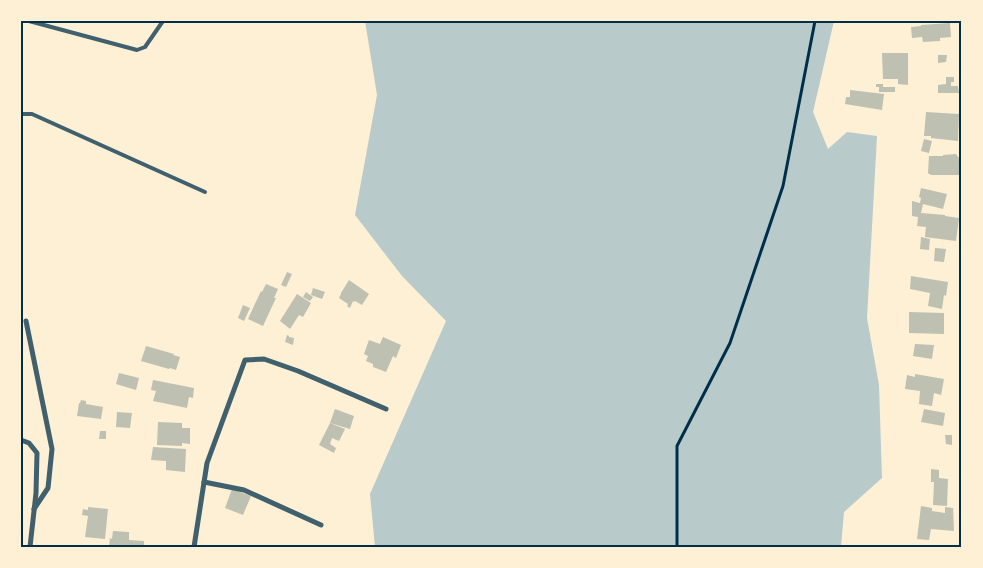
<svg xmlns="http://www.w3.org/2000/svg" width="983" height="568" viewBox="0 0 983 568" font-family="'Playfair Display',serif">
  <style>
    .green { fill: #b9caca }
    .building { fill: #bec0b2 }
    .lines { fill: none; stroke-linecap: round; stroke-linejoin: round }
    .path { stroke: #003049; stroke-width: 3 }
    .service { stroke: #3f606c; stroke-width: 4 }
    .minor { stroke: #3f606c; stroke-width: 5 }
    .neatline { fill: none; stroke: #003049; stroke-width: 2 }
  </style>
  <rect width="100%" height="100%" fill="#fdf0d5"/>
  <path class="green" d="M365,21H834L813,112L828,149L847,132L877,136L867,318L879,385L882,478L844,512L841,547H375L370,494L446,321L402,276L355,215L377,95Z"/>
  <g class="building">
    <path d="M950,23L951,37L940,38V41L923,42L922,37L912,38L911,27L921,26V25Z"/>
    <path d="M882,53H908V85L898,84V79H883Z"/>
    <path d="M938,55H947L946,62L938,63Z"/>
    <path d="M946,77H954V82H951V86H958L959,93H938V85L946,84Z"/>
    <path d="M876,84H883V87H895V92H879V87H876Z"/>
    <path d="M850,90L884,94L882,110L845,104L846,97H850Z"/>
    <path d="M926,112L959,114L958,141L931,138V136H924Z"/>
    <path d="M924,139L932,141L929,153L921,151Z"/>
    <path d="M956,154L958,157L962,158L961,175H931L928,173L929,156H943V155Z"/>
    <path d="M921,188L947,194L943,209L923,204L921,213L945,215V216L959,218L956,241L925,237L926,227L917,226L918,217L912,216V201L920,203L921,198L919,197Z"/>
    <path d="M921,237L930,239L929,250L920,249Z"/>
    <path d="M935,248L946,249L944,262L934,261Z"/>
    <path d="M287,272L292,274L286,287L281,285Z"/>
    <path d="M911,276L948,282L946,296L944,295L942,309L928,306L930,293L910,289Z"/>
    <path d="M349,280L369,294L362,305L355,301L354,302L353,301L350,308L347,306L348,304L339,298L341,294V293Z"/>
    <path d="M266,284L278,289L274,298H276L263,326L248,319L261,291L262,292Z"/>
    <path d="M313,288L325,292L322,299L311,295Z"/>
    <path d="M306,292L313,297L310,301L303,297Z"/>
    <path d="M297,294L311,303L303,317L299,315L290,329L280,321Z"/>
    <path d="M243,305L250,308L244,321L238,318Z"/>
    <path d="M909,312L944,313V334L909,333Z"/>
    <path d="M287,335L289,336V337L294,338L293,345L285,342Z"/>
    <path d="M383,337L401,345L396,358L393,356L386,372L373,367V364L366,361L368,356L364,354L369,340L380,344Z"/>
    <path d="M915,344L934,345L932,359L913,356Z"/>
    <path d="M146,346L174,354L173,355L180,357L176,370L170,368L169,369L141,361Z"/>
    <path d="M119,373L139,378L136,390L116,384Z"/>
    <path d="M915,374L944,379L941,395L934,393L932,406L919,404L920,391L905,389L907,375L915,377Z"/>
    <path d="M153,380L194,388L193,398L189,397L187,408L153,401L156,391L151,390Z"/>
    <path d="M81,400L86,401V404L103,407L101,419L77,416L79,403H80Z"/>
    <path d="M335,409L354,416L350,429L330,423Z"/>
    <path d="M924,409L945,413L943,426L921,422Z"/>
    <path d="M117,412L132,413L130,428L116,427Z"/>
    <path d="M158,422L182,423V428H190V444L182,443V446L157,445Z"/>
    <path d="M330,423L345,429L339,441L332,438L330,444L336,448L334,453L319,445Z"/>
    <path d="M100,431H106V439H99Z"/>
    <path d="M945,435H952V445L946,444Z"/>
    <path d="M153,447L186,449L185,472L166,470V461L151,460Z"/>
    <path d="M931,469L939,470V478L948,479L947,506L933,505L934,482H931Z"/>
    <path d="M232,489L251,496L243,515L225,508Z"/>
    <path d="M921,506L932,508V511L945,513V507L953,508L954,531L931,529L929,540L917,539Z"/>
    <path d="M88,507L108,509L105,539L85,537L88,516L82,515L83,509L88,510Z"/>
    <path d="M113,531L129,532V540L144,541V547H109L110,538L112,539Z"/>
  </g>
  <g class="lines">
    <path class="path" d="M677,547V446L730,343L783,186L815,21"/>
    <g class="service">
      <path d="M29,21L137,50L145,47L163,21"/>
      <path d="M21,114H32L205,192"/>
    </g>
    <g class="minor">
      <path d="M26,321L52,449L48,488L34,509"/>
      <path d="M21,440L29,443L37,453L36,493L30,547"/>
      <path d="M204,482L244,490L321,525"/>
      <path d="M194,547L207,463L245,360L264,359L298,371L386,409"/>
    </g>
  </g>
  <rect width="983" height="568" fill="none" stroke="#fdf0d5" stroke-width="45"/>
  <rect x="22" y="22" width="938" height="524" class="neatline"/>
</svg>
